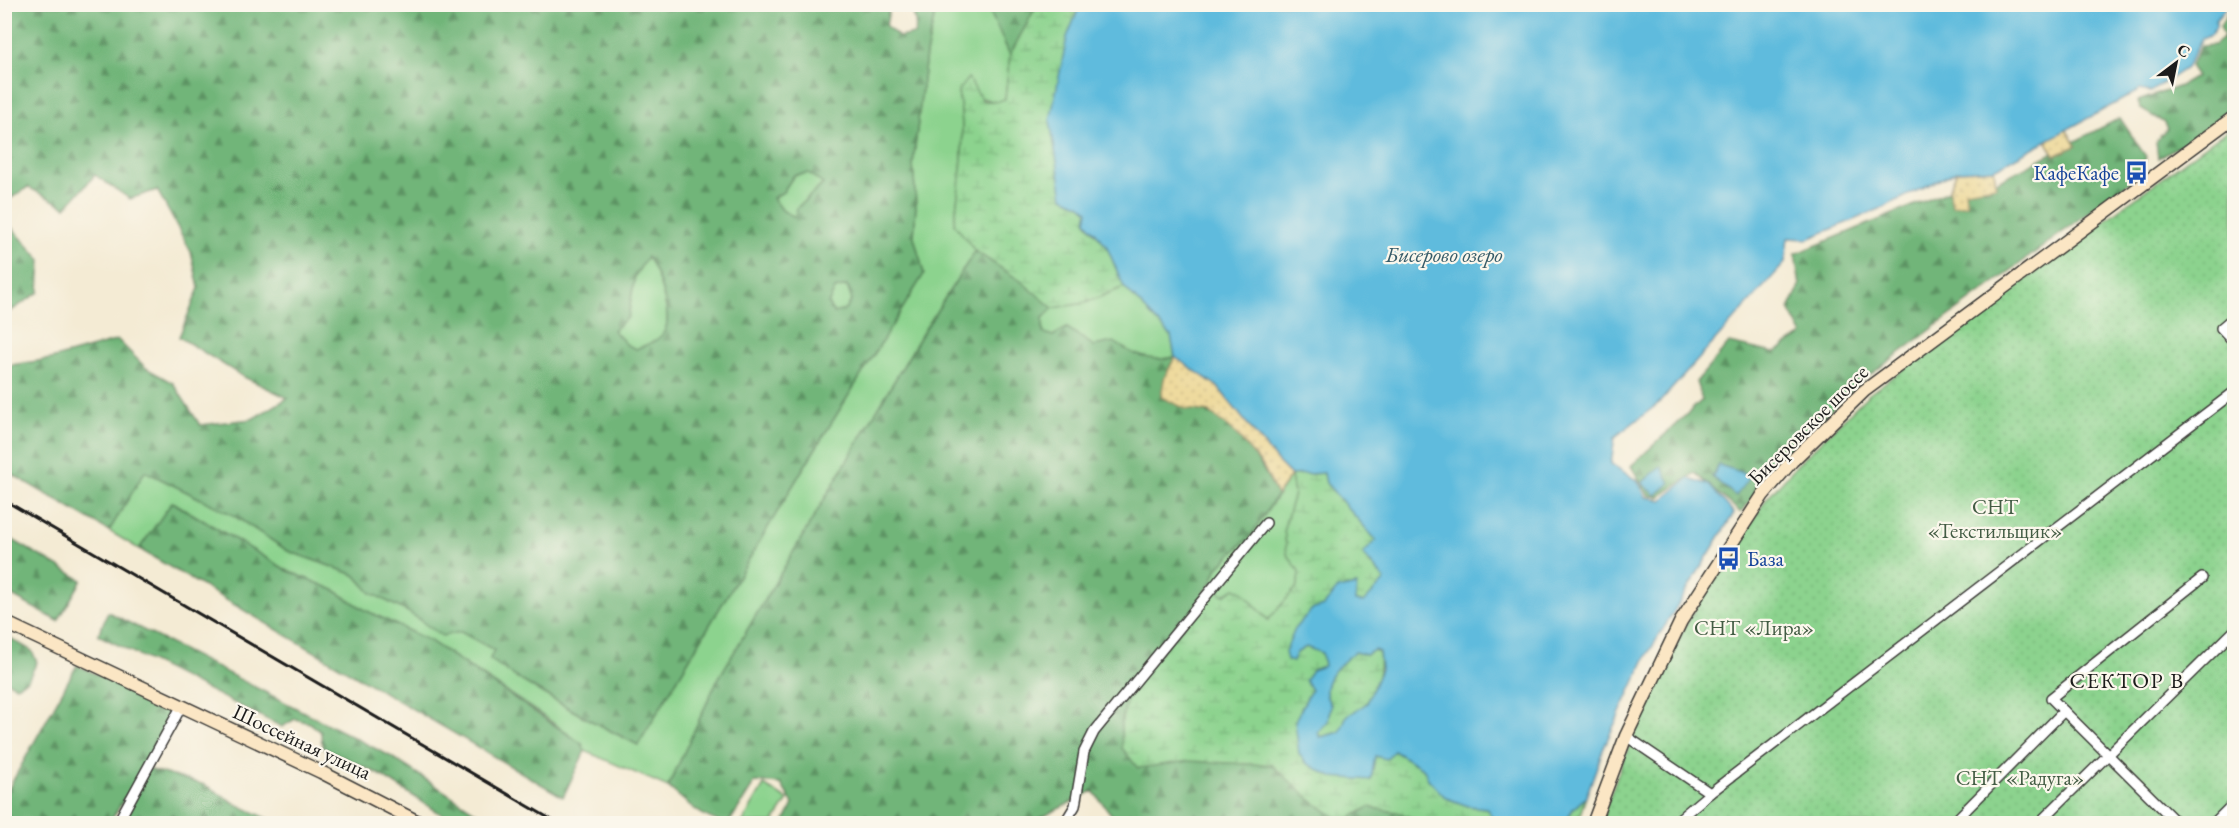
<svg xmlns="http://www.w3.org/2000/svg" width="2239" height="828" viewBox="0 0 2239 828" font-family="'EB Garamond',serif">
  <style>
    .green { fill: #8cd38e; stroke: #547855; stroke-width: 1.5 }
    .forest { fill: url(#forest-firs); stroke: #46684a; stroke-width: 1.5; fill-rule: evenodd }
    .wetland { fill: url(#wetland-marsh); stroke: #547855; stroke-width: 1.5 }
    .sand { fill: url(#sand-dots); stroke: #857b5d; stroke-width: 1.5 }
    .garden { fill: url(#garden-dots); stroke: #547855; stroke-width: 1.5 }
    .water { fill: #5fbbdd; stroke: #3e6c7c; stroke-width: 1.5; fill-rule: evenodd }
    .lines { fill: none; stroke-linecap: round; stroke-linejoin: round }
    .street-casing { stroke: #3c3b38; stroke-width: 12 }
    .secondary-casing { stroke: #3c3b38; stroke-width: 15 }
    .street { stroke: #fff; stroke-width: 9 }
    .secondary { stroke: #fbe6c4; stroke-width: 12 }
    .rail { stroke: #1c1c1c; stroke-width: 3 }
    .labels { text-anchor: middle; stroke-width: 4.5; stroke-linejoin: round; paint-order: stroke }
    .transit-label { font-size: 21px; fill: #164399; stroke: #fbf7ec; text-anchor: end }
    .street-label { font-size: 21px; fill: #1c1c1c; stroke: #fbf7ec }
    .park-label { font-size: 21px; fill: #435c44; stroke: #fbf7ec }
    .water-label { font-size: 22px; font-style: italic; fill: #375c69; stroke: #fbf7ec }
    .neighbourhood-label { font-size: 22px; letter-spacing: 1.5px; fill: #1c1c1c; stroke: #fbf7ec }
  </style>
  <defs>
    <pattern id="forest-firs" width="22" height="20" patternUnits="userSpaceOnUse" patternTransform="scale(1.5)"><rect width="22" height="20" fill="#71b579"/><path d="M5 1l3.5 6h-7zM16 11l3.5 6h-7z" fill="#5c9262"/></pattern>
    <pattern id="wetland-marsh" width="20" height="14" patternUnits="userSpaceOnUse" patternTransform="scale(1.5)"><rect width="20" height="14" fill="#8cd38e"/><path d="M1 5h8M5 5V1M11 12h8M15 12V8" fill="none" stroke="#78b57a"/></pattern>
    <pattern id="sand-dots" width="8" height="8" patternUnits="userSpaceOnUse" patternTransform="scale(1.5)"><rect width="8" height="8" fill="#eeda9e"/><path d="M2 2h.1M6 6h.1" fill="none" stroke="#ccba88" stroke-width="1.8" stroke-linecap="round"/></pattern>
    <pattern id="garden-dots" width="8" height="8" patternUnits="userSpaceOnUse" patternTransform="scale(1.5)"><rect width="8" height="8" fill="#8cd38e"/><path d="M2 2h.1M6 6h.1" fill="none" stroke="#78b57a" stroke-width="1.8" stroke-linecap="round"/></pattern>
  </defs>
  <rect width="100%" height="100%" fill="#fbf7ec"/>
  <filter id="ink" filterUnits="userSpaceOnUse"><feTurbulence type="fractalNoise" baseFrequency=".0167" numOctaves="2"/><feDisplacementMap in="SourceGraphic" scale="12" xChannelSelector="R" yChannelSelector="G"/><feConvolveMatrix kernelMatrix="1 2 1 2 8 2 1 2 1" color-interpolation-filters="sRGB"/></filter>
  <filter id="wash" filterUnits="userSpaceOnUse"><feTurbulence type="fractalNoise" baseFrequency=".008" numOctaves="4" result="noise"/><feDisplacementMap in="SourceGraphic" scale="24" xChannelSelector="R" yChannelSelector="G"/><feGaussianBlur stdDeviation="1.35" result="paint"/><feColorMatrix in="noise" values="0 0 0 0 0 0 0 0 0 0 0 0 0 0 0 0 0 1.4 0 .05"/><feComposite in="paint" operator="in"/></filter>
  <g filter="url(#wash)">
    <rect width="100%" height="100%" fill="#f4ebd4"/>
    <g class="green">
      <path d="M937,5H987L1010,55L1005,99L996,102L958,91C967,140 961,175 954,223L975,251L922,334L717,681L668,787L585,751L582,744L548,719L430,641L365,610L334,590L288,571L173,502L139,549L109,531L145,471L233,515L288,551L355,575L371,593L408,612L442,635L461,632L494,650L490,659C537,693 587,719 638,745L801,472L924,274L914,237L916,205L913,164L926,54Z"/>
      <path d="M808,173L823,184L797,208L795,217L783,211L773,198L783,192L794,175Z"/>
      <path d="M647,256C656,270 674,317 664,332C659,341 646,345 636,349L627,345L613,330L628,317L635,276Z"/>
      <path d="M847,286L852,300L845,310L834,313L828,304L835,289Z"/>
      <path d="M1124,287L1171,336L1175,357C1152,363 1133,355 1114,342L1094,346L1067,328L1053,336L1043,333V318L1053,308L1085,303Z"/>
      <path d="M1291,475L1294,494L1284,528L1287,554L1299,571L1298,586L1268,620L1242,591L1235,588L1224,595L1215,589L1212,582L1218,567L1252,534Z"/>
      <path d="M764,785L788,800L773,823H742Z"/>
    </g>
    <g class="forest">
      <path d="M890,4L886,26L899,37L915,34C917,25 914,12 909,5H937L926,54L913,164L916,205L914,237L924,274L801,472L638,745L586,718L517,678L490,659L494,650L461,632L442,636L408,612L371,593L355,575L288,551L233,515L145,471L109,531L5,470V366L51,359L118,340L146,368L173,383L200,425L252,419L288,398L242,376L179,337L199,288L191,252L157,190L130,199L95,175L66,207L28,187L5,202V5ZM808,173L823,184L797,208L795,217L783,211L773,198L783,192L794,175ZM647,257C657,269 674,317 664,332C659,341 645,345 636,349L627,345L613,330L628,317L635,276ZM847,286L852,300L845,310L834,313L828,304L835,289Z"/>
      <path d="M987,5H1037L1010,55Z"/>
      <path d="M2232,5H2234V108L2194,137L2158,158L2156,141L2167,129L2163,122L2141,109L2138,101L2180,86L2197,76L2190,66L2201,46L2214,45L2224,36L2220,26Z"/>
      <path d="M2120,118L2146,157L2138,176L1862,381L1795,444L1741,513L1695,473L1659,497L1648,495L1631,466L1702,400L1696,382L1729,343L1774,353L1803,335L1789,309L1800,286L1795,254L1954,189L1985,188Z"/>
      <path d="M5,220L41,260L39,292L5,315Z"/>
      <path d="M975,251L1021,281L1053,308L1043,318V333L1053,336L1067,328L1094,346L1114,342C1133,355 1151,363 1175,357L1164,379L1186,409C1193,410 1203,410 1209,413C1240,428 1263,466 1277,495L1252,534L1218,567L1212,582L1121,723L1122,748L1138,768L1189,761L1272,765L1311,800L1343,822L1369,807L1397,812L1424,823H1118L1093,791L1031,823H784L793,804L781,784L755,782L729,823C706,823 684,800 668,787L717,681L922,334Z"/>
      <path d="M172,502L288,571L334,590L365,610L430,641L582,744L585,751L563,797L139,549Z"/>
      <path d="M4,535L82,580L58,621L5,592Z"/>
      <path d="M108,612L390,756L493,823H455L379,774L322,747L321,732L310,723L295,719L282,727L98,635Z"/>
      <path d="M5,635L32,651L37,662L28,680L16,686L5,681Z"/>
      <path d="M77,665L174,711L147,765L109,823L5,824V795Z"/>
      <path d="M148,769L205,785L236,804L273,821L272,824H117Z"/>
    </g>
    <g class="wetland">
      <path d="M1037,5H1080L1075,16L1063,197L1081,205L1088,211L1086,222L1106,245L1124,287L1085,303L1053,308L1021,281L975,251L954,223C961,175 967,140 958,91L968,78L982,100L996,102L1005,99L1010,55Z"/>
      <path d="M1324,473L1326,483L1376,540L1363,555L1385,580L1364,603L1354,601L1356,585L1337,589L1296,653L1306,647L1322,653L1324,666L1312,670L1311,690L1295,721L1371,780L1375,756L1394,751L1424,769L1428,779L1468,806L1486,808L1496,823H1424L1397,812L1369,807L1343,822L1311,800L1272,765L1189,761L1138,768L1122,748L1121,723L1130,688L1215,589L1224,595L1235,588L1242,591L1268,620L1298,586L1299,571L1287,554L1284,528L1294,494L1291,475Z"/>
      <path d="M1374,650L1379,652C1381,669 1377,687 1367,702C1358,715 1350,709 1340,732L1320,737L1318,732L1328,721L1331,705C1316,684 1338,665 1355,652L1366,655Z"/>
      <path d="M1586,797L1577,823L1564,824L1573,809Z"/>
    </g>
    <g class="sand">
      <path d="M2066,129L2076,146L2055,156L2046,140Z"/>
      <path d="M1994,169L1996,186L1965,191L1967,204L1952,206L1949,189L1957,171Z"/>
      <path d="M1175,357L1217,386L1277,461L1291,475L1277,495L1263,466L1235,433L1209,412L1186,409L1161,397L1164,379Z"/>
    </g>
    <path class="garden" d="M2234,125V823L1599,824L1631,740L1686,624L1767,498L1797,465L1868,395Z"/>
    <g class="water">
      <path d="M1080,5V4L2228,5L2216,20V27L2211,35L2202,39L2186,68L2150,92L2140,90L1994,169L1957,171L1882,208L1808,239L1788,238L1785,263L1659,403L1615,437L1611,464L1638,481L1646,497L1662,500L1689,478L1709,485L1734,513L1646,657L1604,747L1586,797L1573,809L1564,824L1496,823L1486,808L1468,806L1446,798L1428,779L1424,769L1394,751L1386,759L1375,756L1371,780L1331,777L1306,763L1299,754L1295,721L1311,690L1305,680L1312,670L1324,666L1322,653L1306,647L1296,653L1293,662L1287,660L1285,652L1296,627L1311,610L1324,606L1337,589L1357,585L1355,601L1364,602L1385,580L1363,554L1376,540L1326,483L1324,473L1291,475L1277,461L1217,386L1175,357L1171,336L1124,287L1106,245L1086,221L1088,211L1081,205L1063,197L1050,121L1067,37ZM1374,650L1379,652L1381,669L1367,703L1346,717L1340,732L1320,737L1318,732L1328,721L1331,705C1316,684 1338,665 1355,652L1366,655Z"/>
      <path d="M1719,465L1741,472L1748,479L1736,496L1712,477Z"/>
      <path d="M1661,466L1670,483L1656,495L1642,483Z"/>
    </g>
  </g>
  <g filter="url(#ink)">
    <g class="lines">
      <defs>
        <g id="street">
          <path d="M2234,317L2221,328L2234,342"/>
          <path d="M2064,711L2051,698L2202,578"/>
          <path d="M1626,736L1710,793L2234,392"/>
          <path d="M117,824L181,707"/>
          <path d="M1064,824L1075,806L1084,752L1094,732L1266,523"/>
          <path d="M1673,824L1710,793"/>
          <path d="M1952,824L2064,711L2178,824"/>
          <path d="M2038,824L2234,631"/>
          <path d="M2213,824L2234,803"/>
        </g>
        <g id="secondary">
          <path d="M4,622L321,772L422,824"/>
          <path d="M1593,824L1626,736L1681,621L1763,495L1792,461L1864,391L2234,117"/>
        </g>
      </defs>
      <use href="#street" class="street-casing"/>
      <use href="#secondary" class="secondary-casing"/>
      <use href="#street" class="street"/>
      <use href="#secondary" class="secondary"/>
      <path class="rail" d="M4,500L559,824"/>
    </g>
  </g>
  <defs>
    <symbol id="bus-bare" viewBox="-9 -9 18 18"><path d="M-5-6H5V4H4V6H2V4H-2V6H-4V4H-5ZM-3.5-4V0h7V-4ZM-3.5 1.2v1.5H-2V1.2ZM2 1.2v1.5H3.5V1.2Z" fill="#1a4fb4" stroke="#fbf7ec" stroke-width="2.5" paint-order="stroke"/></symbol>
  </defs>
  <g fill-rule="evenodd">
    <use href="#bus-bare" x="2120" y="156" width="33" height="33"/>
    <use href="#bus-bare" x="1712" y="542" width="33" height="33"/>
  </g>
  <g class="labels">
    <g class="transit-label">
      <text x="2119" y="180">КафеКафе</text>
      <text x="1747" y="566" text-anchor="start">База</text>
    </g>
    <g class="street-label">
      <text transform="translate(1808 425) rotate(-45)" y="7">Бисеровское шоссе</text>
      <text transform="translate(302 742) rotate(25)" y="7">Шоссейная улица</text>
    </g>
    <g class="park-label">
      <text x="1995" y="514">СНТ<tspan x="1995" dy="24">«Текстильщик»</tspan></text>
      <text x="1754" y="635">СНТ «Лира»</text>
      <text x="2020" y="785">СНТ «Радуга»</text>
    </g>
    <g class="water-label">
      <text x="1444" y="262">Бисерово озеро</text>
    </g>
    <g class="neighbourhood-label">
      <text x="2127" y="688">СЕКТОР В</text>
    </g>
  </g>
  <rect width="2239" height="828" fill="none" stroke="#fbf7ec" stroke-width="24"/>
  <g transform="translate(2176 63) rotate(32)" stroke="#fbf7ec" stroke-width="4.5" paint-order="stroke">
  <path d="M0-4.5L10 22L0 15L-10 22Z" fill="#1c1c1c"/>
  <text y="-9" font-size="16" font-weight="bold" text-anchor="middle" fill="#1c1c1c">С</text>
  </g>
</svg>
